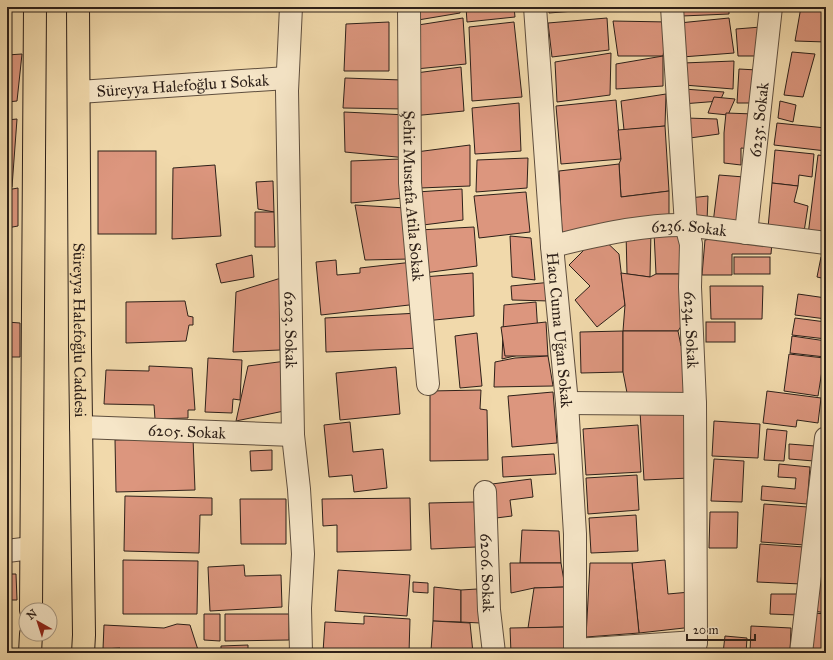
<svg xmlns="http://www.w3.org/2000/svg" width="833" height="660" viewBox="0 0 833 660" font-family="'IM FELL Great Primer',serif">
  <style>
    .building { fill: #dc967e; stroke: #2d2019 }
    .lines { fill: none; stroke-linecap: round; stroke-linejoin: round }
    .minor-casing { stroke: #5e4e3e; stroke-width: 24 }
    .primary-casing { stroke: #2d2019; stroke-width: 24 }
    .minor { stroke: #f6e6c8; stroke-width: 22 }
    .primary { stroke: #f1d9ab; stroke-width: 22 }
    .labels { text-anchor: middle; stroke-width: 4; stroke-linejoin: round; paint-order: stroke }
    .street-label { font-size: 16px; fill: #2d2019; stroke: #f6e6c8 }
  </style>
  <rect width="100%" height="100%" fill="#f1d9ab"/>
  <filter id="stains"><feTurbulence type="fractalNoise" baseFrequency=".005" numOctaves="4"/><feColorMatrix values="0 0 0 0 .2 0 0 0 0 .09 0 0 0 0 .02 0 0 0 .5 -.17"/></filter>
  <radialGradient id="worn" r=".72"><stop offset=".6" stop-color="#630" stop-opacity="0"/><stop offset="1" stop-color="#630" stop-opacity=".3"/></radialGradient>
  <g class="building">
    <path d="M418,7H460V13L418,20Z"/>
    <path d="M466,7H514L515,17L467,22Z"/>
    <path d="M549,7H613V8L549,13Z"/>
    <path d="M682,7H729V14L682,16Z"/>
    <path d="M801,7H826V42L795,41Z"/>
    <path d="M463,18L466,64L416,69L418,25Z"/>
    <path d="M607,18L609,50L552,57L548,23Z"/>
    <path d="M729,18L734,53L682,57L679,23Z"/>
    <path d="M613,21L668,22L663,56H618Z"/>
    <path d="M389,22V71H344L346,24Z"/>
    <path d="M514,22L522,97L472,101L469,27Z"/>
    <path d="M761,27L759,56H738L736,29Z"/>
    <path d="M792,52L815,54L803,97L784,95Z"/>
    <path d="M611,53L610,95L557,102L555,62Z"/>
    <path d="M22,54L17,101L7,102V55Z"/>
    <path d="M663,56V86L616,89V64Z"/>
    <path d="M734,61L733,89L684,85L683,63Z"/>
    <path d="M461,67L464,111L412,116L416,73Z"/>
    <path d="M739,69L757,70L756,103H737Z"/>
    <path d="M345,78L402,80L406,109L343,108Z"/>
    <path d="M684,89L724,92L720,101L682,104Z"/>
    <path d="M666,94L665,126L624,130L621,101Z"/>
    <path d="M714,97L735,99L728,115L708,113Z"/>
    <path d="M616,100L621,159L561,164L556,106Z"/>
    <path d="M780,101L796,105L793,122L778,118Z"/>
    <path d="M519,103L521,151L475,154L472,108Z"/>
    <path d="M344,112L407,115V158L345,152Z"/>
    <path d="M726,113L754,114L752,149L741,148V165L724,163V133Z"/>
    <path d="M686,118L717,119L719,134L690,138Z"/>
    <path d="M17,119L12,187H7V120Z"/>
    <path d="M777,123L826,128V151L774,145Z"/>
    <path d="M665,126L669,191L621,197L619,164L621,159L618,130Z"/>
    <path d="M470,145V186L420,188L416,152Z"/>
    <path d="M775,150L814,154L812,177L799,175L798,186L772,183Z"/>
    <rect x="98" y="151" width="58" height="83"/>
    <path d="M818,155L826,156V238L808,235Z"/>
    <path d="M528,158L527,188L476,192L477,160Z"/>
    <path d="M400,159L404,198L351,203V161Z"/>
    <path d="M619,164L621,197L669,191V222L562,233L559,171Z"/>
    <path d="M215,165L221,236L172,239L173,168Z"/>
    <path d="M719,175L744,177L741,223H713Z"/>
    <path d="M273,181L274,212L258,209L256,182Z"/>
    <path d="M772,183L798,186L794,202L808,206L804,232L768,228Z"/>
    <path d="M18,188V226L7,228V190Z"/>
    <path d="M462,189L463,220L423,225L417,192Z"/>
    <path d="M526,192L530,232L479,238L474,196Z"/>
    <path d="M708,196L707,221L687,224L689,198Z"/>
    <path d="M355,205L406,208L409,259L365,260Z"/>
    <path d="M255,212H274L275,247H255Z"/>
    <path d="M474,227L477,266L424,273L419,230Z"/>
    <path d="M686,230L687,274H656L654,232Z"/>
    <path d="M651,231L650,277L627,274L626,232Z"/>
    <path d="M746,233L772,242L771,254H732V275H702L705,240Z"/>
    <path d="M599,235L619,254L625,305L597,327L575,300L590,286L569,265Z"/>
    <path d="M510,236L531,238L535,280L512,277Z"/>
    <path d="M252,255L254,277L221,283L216,264Z"/>
    <rect x="734" y="257" width="36" height="17"/>
    <path d="M821,257L826,258V279L817,277Z"/>
    <path d="M336,260L337,275L360,273V268L413,262L418,304L321,315L316,262Z"/>
    <path d="M473,273L474,316L425,321L423,277Z"/>
    <path d="M621,273L650,277L656,274H687V317L678,331H623L625,305Z"/>
    <path d="M281,278L280,350L233,352L236,292Z"/>
    <path d="M552,282L550,301L512,300L511,286Z"/>
    <path d="M710,286H763L762,319H711Z"/>
    <path d="M798,294L826,298V319L795,315Z"/>
    <path d="M185,301L188,316L193,317V325H189L186,341L126,343V302Z"/>
    <path d="M536,302L539,350L502,359L504,305Z"/>
    <path d="M419,313L421,348L326,352L325,318Z"/>
    <path d="M795,318L826,322V339L792,335Z"/>
    <path d="M7,322L20,323V357H7Z"/>
    <path d="M546,322L548,356H505L501,327Z"/>
    <rect x="706" y="322" width="29" height="20"/>
    <path d="M623,331V372L581,373L580,332Z"/>
    <path d="M623,331H678L681,346L689,347L691,404L628,398L623,372Z"/>
    <path d="M477,333L482,386L460,388L455,336Z"/>
    <path d="M792,336L826,341L825,357L790,353Z"/>
    <path d="M789,354L824,358L818,396L784,391Z"/>
    <path d="M548,356L553,386L494,387L495,362L515,358Z"/>
    <path d="M208,358L242,360L240,400L233,399L232,413L205,412Z"/>
    <path d="M286,361L284,411L236,421L248,366Z"/>
    <path d="M149,366L192,368L195,410H188V418L155,419L154,405L104,404L106,370L149,371Z"/>
    <path d="M396,367L400,414L340,420L336,373Z"/>
    <path d="M481,390L480,409L487,410L488,460L430,461V391Z"/>
    <path d="M767,391L821,398L818,423L797,420L796,427L763,423Z"/>
    <path d="M553,392L557,443L512,447L508,396Z"/>
    <path d="M686,409L690,478L644,480L640,411Z"/>
    <path d="M714,421L760,424L758,458L712,456Z"/>
    <path d="M350,422L353,452L383,449L387,488L354,492L352,475L329,477L324,425Z"/>
    <path d="M638,425L641,472L586,475L583,429Z"/>
    <path d="M767,429L787,431L784,461L764,460Z"/>
    <path d="M193,438L195,490L116,492L115,440Z"/>
    <path d="M789,444L815,446L814,461L789,459Z"/>
    <path d="M272,450V470L251,471L250,451Z"/>
    <path d="M554,454L556,474L503,477L502,457Z"/>
    <path d="M714,459L744,461L742,502L711,501Z"/>
    <path d="M779,464L810,467L807,504L761,500L762,486L795,489L796,478L778,477Z"/>
    <path d="M637,475L639,510L588,514L586,478Z"/>
    <path d="M531,479L533,497L510,500L512,516L496,518L492,484Z"/>
    <path d="M125,496L212,498V515H200L199,553L124,551Z"/>
    <path d="M410,498L411,550L337,552V525L323,526L322,499Z"/>
    <path d="M240,499H286V544H241Z"/>
    <path d="M474,502L476,547L431,549L429,503Z"/>
    <path d="M764,504L808,507L805,545L761,542Z"/>
    <path d="M710,512H738L737,548H709Z"/>
    <path d="M636,515L638,551L591,553L589,518Z"/>
    <path d="M522,530L559,531L561,563H520Z"/>
    <path d="M760,544L804,547L801,584L757,582Z"/>
    <path d="M123,560L198,561L197,614H123Z"/>
    <path d="M665,560L668,594L690,592L693,627L639,633L632,563Z"/>
    <path d="M510,563H561L565,587L534,588L511,593Z"/>
    <path d="M590,563H632L639,633L586,637Z"/>
    <path d="M244,565L245,576L281,575L282,607L210,611L208,567Z"/>
    <path d="M338,570L410,575L407,616L335,611Z"/>
    <path d="M7,574H16L17,600H7Z"/>
    <path d="M818,577L826,578V613L814,611Z"/>
    <path d="M413,582L428,583V593L413,592Z"/>
    <path d="M434,587L461,590V622L433,621Z"/>
    <path d="M565,587V627L528,628L534,588Z"/>
    <path d="M477,589L480,623L461,622V590Z"/>
    <path d="M771,594H798V615L770,614Z"/>
    <path d="M814,613L826,614V650L810,648Z"/>
    <path d="M204,614H220V641L204,640Z"/>
    <path d="M225,614H289V640L225,641Z"/>
    <path d="M364,616L410,619L409,653H340L323,652L325,622L364,624Z"/>
    <path d="M433,621L470,623L473,653H451L431,651Z"/>
    <path d="M177,624L190,625L199,653H122L120,648L103,649L104,625L164,628Z"/>
    <path d="M751,626L791,628L790,653H750Z"/>
    <path d="M565,627L564,653H511L510,628Z"/>
    <path d="M725,636L747,638L746,653H723Z"/>
    <path d="M248,645V653H221V646Z"/>
  </g>
  <g class="lines">
    <defs>
      <g id="minor">
        <path id="s1" d="M291,7L287,91L293,435L299,489L303,554L300,608L301,653"/>
        <path id="s2" d="M409,7L410,183L428,384"/>
        <path id="s3" d="M535,7L552,246L567,403L575,534V653"/>
        <path id="s4" d="M672,7L686,225L691,244L690,287L695,404L696,642L694,653"/>
        <path id="s5" d="M79,92L287,78"/>
        <path id="s6" d="M746,233L771,7"/>
        <path id="s7" d="M552,246C596,236 641,224 686,225L826,243"/>
        <path d="M567,403L695,404"/>
        <path id="s8" d="M81,427L293,435"/>
        <path id="s9" d="M485,492L489,610L494,653"/>
        <path d="M7,551L31,548"/>
        <path d="M575,650L696,642"/>
        <path d="M801,653L826,438"/>
      </g>
      <g id="primary">
        <path id="s10" d="M78,7L80,350L84,635L83,653"/>
        <path d="M31,610L35,7"/>
        <path d="M30,653L31,634"/>
      </g>
    </defs>
    <use href="#minor" class="minor-casing"/>
    <use href="#primary" class="primary-casing"/>
    <use href="#minor" class="minor"/>
    <use href="#primary" class="primary"/>
  </g>
  <g class="labels">
    <g class="street-label">
      <text dy="6" stroke="none"><textPath href="#s5" startOffset="104">Süreyya Halefoğlu 1 Sokak</textPath></text>
      <text dy="6" stroke="none"><textPath href="#s6" startOffset="114">6235. Sokak</textPath></text>
      <text dy="6" stroke="none"><textPath href="#s2" startOffset="189">Şehit Mustafa Atila Sokak</textPath></text>
      <text dy="6" stroke="none"><textPath href="#s7" startOffset="139">6236. Sokak</textPath></text>
      <text dy="6" stroke="none"><textPath href="#s10" startOffset="323">Süreyya Halefoğlu Caddesi</textPath></text>
      <text dy="6" stroke="none"><textPath href="#s1" startOffset="323">6203. Sokak</textPath></text>
      <text dy="6" stroke="none"><textPath href="#s3" startOffset="324">Hacı Cuma Uğan Sokak</textPath></text>
      <text dy="6" stroke="none"><textPath href="#s4" startOffset="324">6234. Sokak</textPath></text>
      <text dy="6" stroke="none"><textPath href="#s8" startOffset="106">6205. Sokak</textPath></text>
      <text dy="6" stroke="none"><textPath href="#s9" startOffset="81">6206. Sokak</textPath></text>
    </g>
  </g>
  <rect width="833" height="660" fill="none" stroke="#f1d9ab" stroke-width="24"/>
  <rect x="8" y="8" width="817" height="644" fill="none" stroke="#2d2019" stroke-width="2"/>
  <rect x="12" y="12" width="809" height="636" fill="none" stroke="#2d2019"/>
  <g transform="translate(38 622) rotate(321)"><circle r="19" fill="#f6e6c8" stroke="#a69782"/>
  <path d="M0-3L7 15L0 10L-7 15Z" fill="#8f2418"/>
  <text y="-6" font-size="11" font-weight="bold" text-anchor="middle" fill="#2d2019">N</text>
  </g>
  <path d="M687 634v6h68v-6" fill="none" stroke="#2d2019" stroke-width="2"/>
  <text x="693" y="634" font-size="12" fill="#2d2019" stroke="#f6e6c8" stroke-width="3" paint-order="stroke">20 m</text>
  <rect width="100%" height="100%" filter="url(#stains)"/>
  <rect width="100%" height="100%" fill="url(#worn)"/>
</svg>
